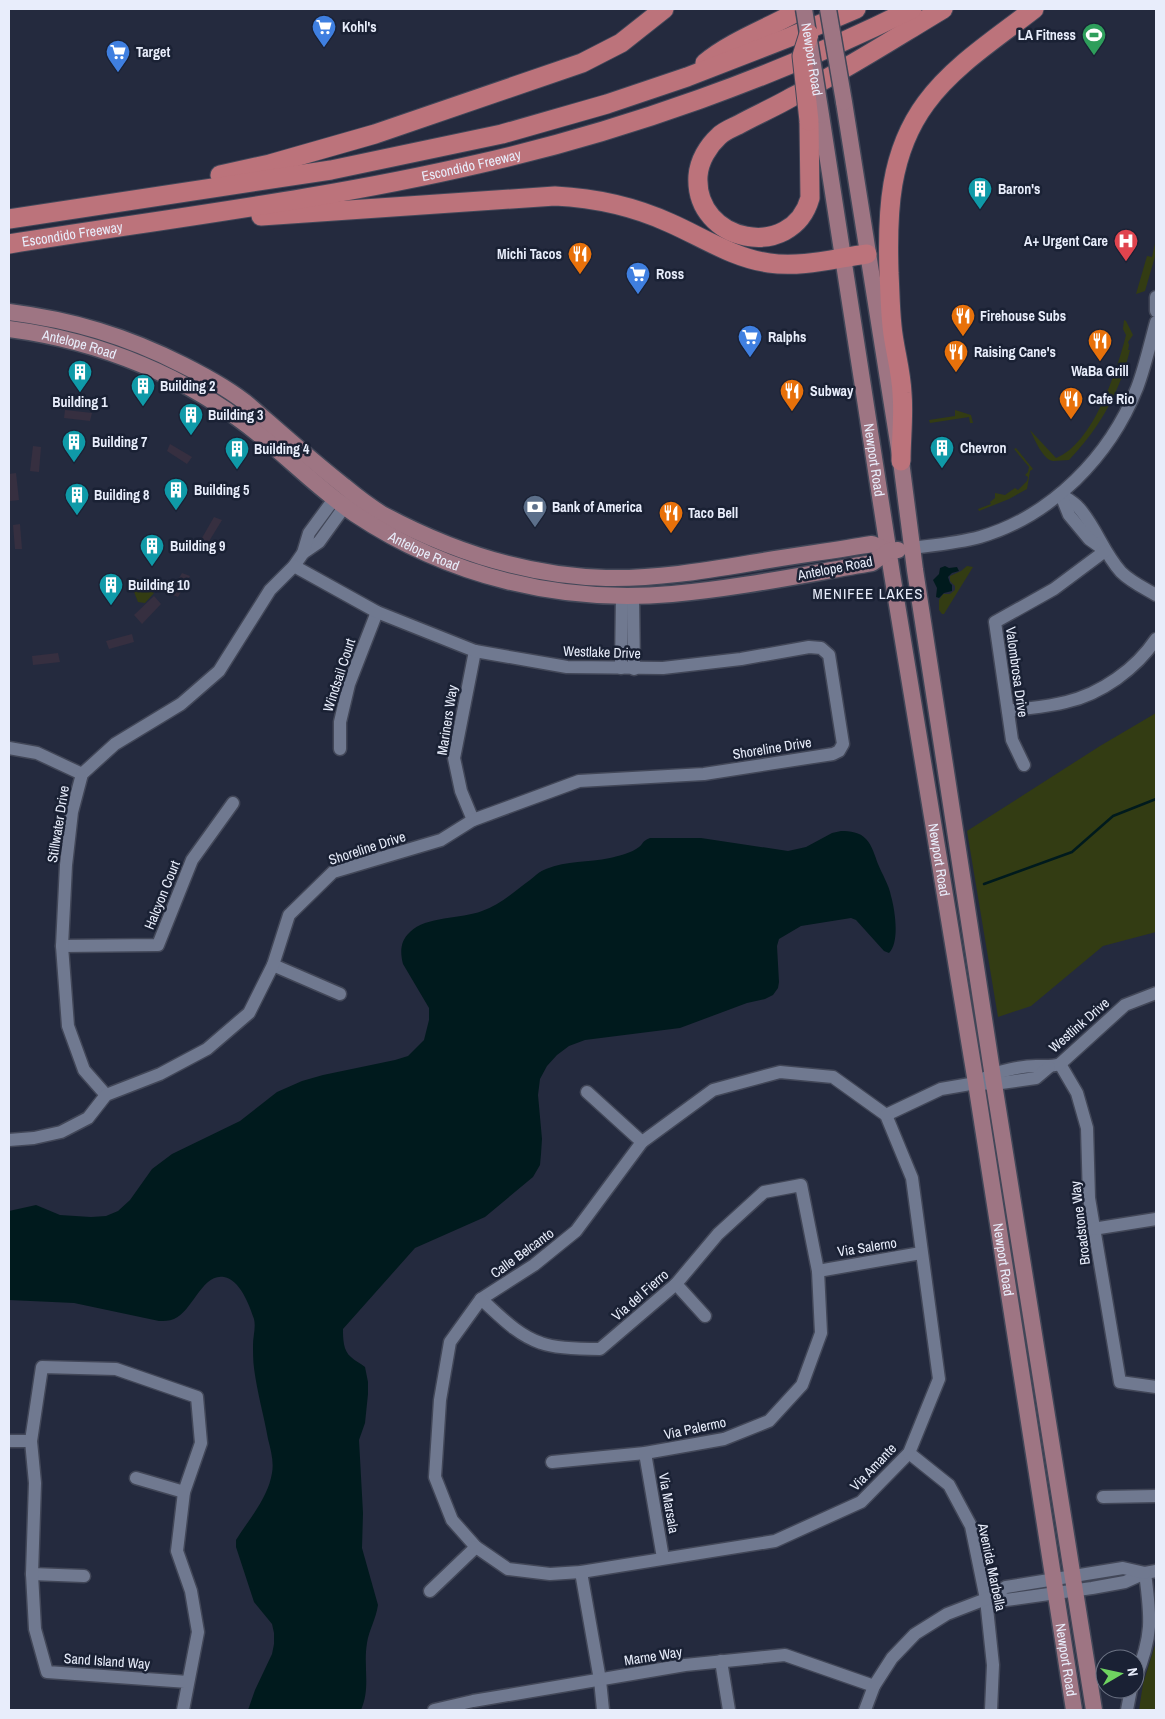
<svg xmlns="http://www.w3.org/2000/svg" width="1165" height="1719" viewBox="0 0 1165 1719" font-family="'Archivo Narrow',sans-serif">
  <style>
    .industrial { fill: #362f40 }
    .green { fill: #333c13 }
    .water { fill: #001a1d }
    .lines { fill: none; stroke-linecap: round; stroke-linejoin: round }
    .stream { stroke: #001a1d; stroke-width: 2.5 }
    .minor-casing { stroke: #424758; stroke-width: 15 }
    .major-casing { stroke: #424758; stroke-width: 19 }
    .highway-casing { stroke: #424758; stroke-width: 21 }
    .minor { stroke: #707990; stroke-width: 12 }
    .major { stroke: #9e7583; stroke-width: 16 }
    .highway { stroke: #bc737b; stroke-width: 19 }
    .major-bridge-casing { stroke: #424758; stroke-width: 19; stroke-linecap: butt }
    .highway-bridge-casing { stroke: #424758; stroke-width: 21; stroke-linecap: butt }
    .major-bridge { stroke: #9e7583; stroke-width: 16 }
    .highway-bridge { stroke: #bc737b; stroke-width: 19 }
    .labels { text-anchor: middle; stroke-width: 5; stroke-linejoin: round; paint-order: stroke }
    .poi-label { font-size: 14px; font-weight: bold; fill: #e8edfb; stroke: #1a2134; text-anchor: start }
    .street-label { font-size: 14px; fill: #e8edfb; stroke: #1a2134 }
    .neighbourhood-label { font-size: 15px; letter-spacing: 1px; fill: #e8edfb; stroke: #1a2134 }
  </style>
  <rect width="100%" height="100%" fill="#242a3e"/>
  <g class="industrial">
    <path d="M65,410L92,413L90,421L64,418Z"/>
    <path d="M170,444L192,457L187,464L167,451Z"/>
    <path d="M33,446L41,447L39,472L30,471Z"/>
    <path d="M16,473L19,500L10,501L9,474Z"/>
    <path d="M214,517L222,520L208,543L202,538Z"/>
    <path d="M20,524L22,549H15L13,525Z"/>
    <path d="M182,573L190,576L178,597L170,594Z"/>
    <path d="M154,596L161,604L142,624L134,615Z"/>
    <path d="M132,634L134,642L109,649L106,641Z"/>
    <path d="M58,653L60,662L33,665L32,656Z"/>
  </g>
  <g class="green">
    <path d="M1156,239V253L1145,291L1136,294L1147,256L1152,257Z"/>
    <path d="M1124,320L1126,321L1133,335L1128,342L1129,345L1128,350H1130C1127,361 1124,373 1119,384C1108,412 1090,438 1069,460C1064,460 1058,461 1053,461C1043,460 1034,438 1030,430L1056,458C1093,444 1117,371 1126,335L1123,329Z"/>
    <path d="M955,410L971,415L973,423H970L969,417L930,423L929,420L955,416Z"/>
    <path d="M1016,448L1033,469L1030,471L1027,489L1009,499L979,511L978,509L991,504L990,502L995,498V493L1005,495L1015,488L1018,490L1027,481L1028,477L1025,475L1028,472L1029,467L1014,449Z"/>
    <path d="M967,566L973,567L944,614H942L939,610V600L943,594H950L955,590V586L950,581V576L961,571Z"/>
    <path d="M137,579L154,593L145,603L138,602L132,587Z"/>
    <path d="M1156,713V932L1103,946L1031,1006L998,1017L967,831L1100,746Z"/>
    <path d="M1156,1642V1710H1139L1143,1684Z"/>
  </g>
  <g class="water">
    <path d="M945,566L949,568L957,567L959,571L952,573L948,577L950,583L952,585V591L944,593L939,598L936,597L937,588L933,580L939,574L940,568Z"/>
    <path d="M841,831C850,831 860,832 866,839C872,845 875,856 878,864C882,874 889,885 891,896C895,910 900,942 889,953L884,951L856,920L851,918L801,926L779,939L777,946L779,982L778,988L773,995L765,999L747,1003L680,1028L585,1040L569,1046L557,1055L547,1066L540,1079L538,1095L542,1139L541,1154L540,1165L533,1177L485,1217L415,1248L343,1329C343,1338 343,1351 351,1357C355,1361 360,1363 365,1367L368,1382V1394L365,1423L359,1440L363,1513L362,1548L378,1605C376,1619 369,1630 367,1643C363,1667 371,1687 361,1710H248L255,1690L272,1654L274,1644V1633L272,1624L254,1602L236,1547V1540C249,1519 268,1498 272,1473C274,1462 271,1451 268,1439C264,1416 257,1392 254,1368C253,1361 253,1352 253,1345C253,1336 256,1328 254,1319C249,1304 240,1280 224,1277C202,1273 193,1311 174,1319C169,1321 164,1321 159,1321L74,1303L9,1300V1211L36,1205L60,1215L91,1217L106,1216L118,1211L130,1200L152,1169L172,1154L240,1121L277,1092L302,1081L323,1075L395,1060L408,1056L424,1040L429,1020V1008L403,964C400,952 400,941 410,932C426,916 461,919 482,911C500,905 515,891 530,880C535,876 540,871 546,869C567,860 588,863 610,858C618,856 632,853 639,847C644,843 641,842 650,838H701L788,851L806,847L832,833Z"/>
  </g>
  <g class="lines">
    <path class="stream" d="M984,884L1072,852L1113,816L1156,799"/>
    <defs>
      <g id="minor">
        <path d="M1156,297V311"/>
        <path d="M1060,494C1066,498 1074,502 1079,508C1096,527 1103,552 1121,572C1131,582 1144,588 1156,595"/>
        <path d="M1061,495L1069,515L1089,539L1103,549"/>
        <path d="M912,548C935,545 958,543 980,537C1052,516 1110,456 1137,388C1145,367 1150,344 1156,322"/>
        <path d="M303,553L319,542L350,499"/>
        <path d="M633,596L634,669"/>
        <path d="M621,668L622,596"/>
        <path d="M1008,711C1027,708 1047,707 1066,702C1101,694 1136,669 1156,639"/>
        <path d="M9,748L37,753L82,774"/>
        <path d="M340,749V722L349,684L377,612"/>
        <path d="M1024,765L1012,740L995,622L1054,589L1105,551"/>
        <path d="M473,820L461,791L454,758L475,651"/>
        <path d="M62,946L158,945L192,860L233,803"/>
        <path d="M273,965L340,994"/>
        <path d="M1060,1064L1077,1093L1087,1128L1089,1198L1120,1382L1156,1387"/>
        <path d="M780,1072L833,1077L886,1115L912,1178L939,1379L909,1453L861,1502L775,1541L581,1572L550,1574L508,1569L476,1547L452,1520L435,1477L440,1400L450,1342L481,1299L534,1265L576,1231L642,1142L713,1090Z"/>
        <path d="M985,1078C997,1071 1023,1066 1036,1066C1045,1066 1052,1067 1060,1064L1125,1005L1156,993"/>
        <path d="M587,1092L642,1142"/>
        <path d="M106,1095L84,1070L68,1026L62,946L66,865L72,812L82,774L115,744L181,704L219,671L270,590L294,566L303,553L309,533L334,499"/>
        <path d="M886,1115L941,1089L976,1083L994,1084L1036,1078L1049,1067"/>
        <path d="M9,1140L34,1138L61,1132L88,1118L106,1095L160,1074L207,1049L249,1013L273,965L289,915L333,872L441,840L473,820L579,781L704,774L833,754L839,751L843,744L829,655L821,648L809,647L741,659L663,668L567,667L475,651L377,612L294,566"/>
        <path d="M1093,1229L1156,1219"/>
        <path d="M818,1271L921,1253"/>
        <path d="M676,1284L705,1316"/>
        <path d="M481,1299C500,1316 517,1335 541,1343C557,1349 584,1349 600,1349L676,1284L718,1234L764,1192L801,1185L818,1271L821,1333L802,1385L769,1421L724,1439L645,1453L552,1462"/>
        <path d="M9,1441H31"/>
        <path d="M645,1453L663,1558"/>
        <path d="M909,1453L949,1485L971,1526L986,1599L993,1665L991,1710"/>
        <path d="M136,1478L184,1492"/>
        <path d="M1103,1497L1156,1496"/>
        <path d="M581,1572L600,1680L603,1710"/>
        <path d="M32,1574L84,1576"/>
        <path d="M430,1591L476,1547"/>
        <path d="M986,1599L1006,1600L1092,1588L1125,1582L1145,1573L1156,1571"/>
        <path d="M721,1661L729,1710"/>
        <path d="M1135,1679C1153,1636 1151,1618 1145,1573"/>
        <path d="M183,1710L198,1632L191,1591L177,1551L184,1492L201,1443L197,1397L116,1369L42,1367L31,1441L35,1483L32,1574L35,1629L47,1672L188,1682"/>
        <path d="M434,1710L473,1701L685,1665L785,1655L874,1686"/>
        <path d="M865,1710L874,1686L892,1658L915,1634L947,1614L986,1599L1006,1587L1123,1568L1145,1573"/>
        <path d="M1127,1710L1131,1689"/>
      </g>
      <g id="major">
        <path d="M844,102L901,461L915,570L994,1084L1094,1710"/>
        <path id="s1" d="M821,115L892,574L976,1083L1074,1710"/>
        <path d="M9,312C72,320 126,336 183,365C207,377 231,390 251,407C282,434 312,461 344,486C356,496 369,506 382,514C451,551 527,576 606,578C655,579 703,571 751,563C791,556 831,551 872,544L889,551"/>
        <path id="s2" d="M9,329C101,341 189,377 261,436C293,462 321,491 355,514C448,576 561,604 672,594C739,588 806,574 872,563L889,551L898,550"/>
      </g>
      <g id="highway">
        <path d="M705,63C731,41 771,27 802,9"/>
        <path d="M809,121L810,198C792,262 694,243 698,176C699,161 708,146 719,136C724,131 732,128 738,125C756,115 775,107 792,97C844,71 893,39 943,9"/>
        <path d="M220,175L270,164L375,134L582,63L621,43L664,9"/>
        <path d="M261,216L555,196C595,198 633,206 670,223C702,237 733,258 769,263C801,268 836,258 867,254"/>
        <path d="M9,219L331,170L502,134L607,104L687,77L790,37L856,9"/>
        <path id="s3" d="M9,244C165,219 323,200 478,164C625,131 777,76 912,9"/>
        <path d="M901,461C901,439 904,415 902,393C901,370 894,348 892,326C890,308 890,290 889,273C887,213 889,153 926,103C954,65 997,38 1034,9"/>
      </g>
    </defs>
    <use href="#minor" class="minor-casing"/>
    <use href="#major" class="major-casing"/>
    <use href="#highway" class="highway-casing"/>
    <use href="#minor" class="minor"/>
    <use href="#major" class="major"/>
    <use href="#highway" class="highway"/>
    <defs>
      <g id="major-bridge">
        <path id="s4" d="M804,9L821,115"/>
        <path d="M828,9L844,102"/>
      </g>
      <path id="highway-bridge" d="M809,34L802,56L809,121"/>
    </defs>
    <use href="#major-bridge" class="major-bridge-casing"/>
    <use href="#highway-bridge" class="highway-bridge-casing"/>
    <use href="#major-bridge" class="major-bridge"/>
    <use href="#highway-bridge" class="highway-bridge"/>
  </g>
  <defs>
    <symbol id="supermarket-pin" viewBox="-11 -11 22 30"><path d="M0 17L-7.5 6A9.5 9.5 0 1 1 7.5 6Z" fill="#3f7fe0" stroke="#1a2134"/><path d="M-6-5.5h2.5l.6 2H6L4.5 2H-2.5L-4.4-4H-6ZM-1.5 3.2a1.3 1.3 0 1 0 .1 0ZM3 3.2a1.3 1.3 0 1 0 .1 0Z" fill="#fff"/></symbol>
    <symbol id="stadium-pin" viewBox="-11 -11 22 30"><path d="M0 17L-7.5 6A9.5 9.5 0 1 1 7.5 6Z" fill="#2e9e5b" stroke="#1a2134"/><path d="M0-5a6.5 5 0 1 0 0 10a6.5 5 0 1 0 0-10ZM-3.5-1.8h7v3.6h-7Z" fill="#fff"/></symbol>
    <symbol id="building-pin" viewBox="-11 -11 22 30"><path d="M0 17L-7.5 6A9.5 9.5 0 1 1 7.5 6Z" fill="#0f9aa8" stroke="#1a2134"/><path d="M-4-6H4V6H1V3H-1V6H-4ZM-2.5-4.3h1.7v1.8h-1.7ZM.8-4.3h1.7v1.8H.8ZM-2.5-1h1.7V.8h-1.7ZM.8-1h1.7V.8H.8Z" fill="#fff"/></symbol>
    <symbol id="hospital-pin" viewBox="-11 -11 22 30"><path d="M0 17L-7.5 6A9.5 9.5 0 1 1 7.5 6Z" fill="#e0444e" stroke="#1a2134"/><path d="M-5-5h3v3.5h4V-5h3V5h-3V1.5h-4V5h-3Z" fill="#fff"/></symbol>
    <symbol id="restaurant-pin" viewBox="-11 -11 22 30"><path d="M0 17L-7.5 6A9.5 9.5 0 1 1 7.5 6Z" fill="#e8710a" stroke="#1a2134"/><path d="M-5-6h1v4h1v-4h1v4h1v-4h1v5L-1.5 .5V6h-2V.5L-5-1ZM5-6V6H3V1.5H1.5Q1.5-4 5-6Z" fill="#fff"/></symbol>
    <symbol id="bank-pin" viewBox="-11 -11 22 30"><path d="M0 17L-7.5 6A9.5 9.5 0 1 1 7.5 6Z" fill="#5c6f8a" stroke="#1a2134"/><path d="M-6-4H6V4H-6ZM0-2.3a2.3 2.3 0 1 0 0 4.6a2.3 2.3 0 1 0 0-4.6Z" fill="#fff"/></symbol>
  </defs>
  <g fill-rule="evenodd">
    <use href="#supermarket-pin" x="310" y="13" width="28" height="38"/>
    <use href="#stadium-pin" x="1080" y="21" width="28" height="38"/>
    <use href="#supermarket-pin" x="104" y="38" width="28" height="38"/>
    <use href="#building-pin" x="966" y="175" width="28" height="38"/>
    <use href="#hospital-pin" x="1112" y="227" width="28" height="38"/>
    <use href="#restaurant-pin" x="566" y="240" width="28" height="38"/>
    <use href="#supermarket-pin" x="624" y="260" width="28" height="38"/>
    <use href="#restaurant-pin" x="949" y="302" width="28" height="38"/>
    <use href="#supermarket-pin" x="736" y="323" width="28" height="38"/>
    <use href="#restaurant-pin" x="1086" y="327" width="28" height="38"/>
    <use href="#restaurant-pin" x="942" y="338" width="28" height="38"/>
    <use href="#building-pin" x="66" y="358" width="28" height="38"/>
    <use href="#building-pin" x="129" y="372" width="28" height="38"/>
    <use href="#restaurant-pin" x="778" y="377" width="28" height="38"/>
    <use href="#restaurant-pin" x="1057" y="385" width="28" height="38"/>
    <use href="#building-pin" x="177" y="401" width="28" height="38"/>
    <use href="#building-pin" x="60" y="428" width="28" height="38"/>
    <use href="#building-pin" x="928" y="434" width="28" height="38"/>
    <use href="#building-pin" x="223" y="435" width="28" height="38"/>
    <use href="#building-pin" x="162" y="476" width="28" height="38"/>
    <use href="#building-pin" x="63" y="481" width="28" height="38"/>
    <use href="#bank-pin" x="521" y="493" width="28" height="38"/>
    <use href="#restaurant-pin" x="657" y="499" width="28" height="38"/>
    <use href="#building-pin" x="138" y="532" width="28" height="38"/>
    <use href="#building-pin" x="97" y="571" width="28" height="38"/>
  </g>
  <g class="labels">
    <g class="poi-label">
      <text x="342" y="32">Kohl's</text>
      <text x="1076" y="40" text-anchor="end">LA Fitness</text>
      <text x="136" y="57">Target</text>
      <text x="998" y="194">Baron's</text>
      <text x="1108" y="246" text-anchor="end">A+ Urgent Care</text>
      <text x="562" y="259" text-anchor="end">Michi Tacos</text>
      <text x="656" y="279">Ross</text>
      <text x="980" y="321">Firehouse Subs</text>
      <text x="768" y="342">Ralphs</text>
      <text x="974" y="357">Raising Cane's</text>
      <text x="1100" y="376" text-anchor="middle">WaBa Grill</text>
      <text x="160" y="391">Building 2</text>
      <text x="810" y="396">Subway</text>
      <text x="1088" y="404">Cafe Rio</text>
      <text x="80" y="407" text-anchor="middle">Building 1</text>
      <text x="208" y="420">Building 3</text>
      <text x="92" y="447">Building 7</text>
      <text x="960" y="453">Chevron</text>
      <text x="254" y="454">Building 4</text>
      <text x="194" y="495">Building 5</text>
      <text x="94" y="500">Building 8</text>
      <text x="552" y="512">Bank of America</text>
      <text x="688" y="518">Taco Bell</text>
      <text x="170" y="551">Building 9</text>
      <text x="128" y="590">Building 10</text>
    </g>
    <g class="street-label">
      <text dy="5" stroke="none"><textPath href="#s4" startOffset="51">Newport Road</textPath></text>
      <text dy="5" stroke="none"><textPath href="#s3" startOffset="469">Escondido Freeway</textPath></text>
      <text dy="5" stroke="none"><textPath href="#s3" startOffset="64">Escondido Freeway</textPath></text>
      <text dy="5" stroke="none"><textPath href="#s2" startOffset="72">Antelope Road</textPath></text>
      <text dy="5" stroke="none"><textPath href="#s1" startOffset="349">Newport Road</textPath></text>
      <text dy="5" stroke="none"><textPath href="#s2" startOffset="478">Antelope Road</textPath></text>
      <text transform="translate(835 568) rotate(-11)" y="5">Antelope Road</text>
      <text transform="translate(602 652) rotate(2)" y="5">Westlake Drive</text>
      <text transform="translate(1017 672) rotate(82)" y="5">Valombrosa Drive</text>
      <text transform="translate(339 675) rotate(-72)" y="5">Windsail Court</text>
      <text transform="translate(447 720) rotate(-81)" y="5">Mariners Way</text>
      <text transform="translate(772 748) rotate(-9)" y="5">Shoreline Drive</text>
      <text transform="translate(58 824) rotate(-81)" y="5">Stillwater Drive</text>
      <text transform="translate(367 848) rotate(-18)" y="5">Shoreline Drive</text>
      <text dy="5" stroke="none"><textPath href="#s1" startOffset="754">Newport Road</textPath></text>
      <text transform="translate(162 895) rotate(-68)" y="5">Halcyon Court</text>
      <text transform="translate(1079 1025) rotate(-41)" y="5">Westlink Drive</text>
      <text transform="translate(1080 1223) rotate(-97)" y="5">Broadstone Way</text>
      <text transform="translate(867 1247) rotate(-9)" y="5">Via Salerno</text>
      <text transform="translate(522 1253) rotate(-36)" y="5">Calle Belcanto</text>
      <text dy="5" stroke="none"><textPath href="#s1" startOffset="1159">Newport Road</textPath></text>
      <text transform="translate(640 1295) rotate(-41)" y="5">Via del Fierro</text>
      <text transform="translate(695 1428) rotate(-12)" y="5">Via Palermo</text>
      <text transform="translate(873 1467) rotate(-46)" y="5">Via Amante</text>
      <text transform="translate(669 1503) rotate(80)" y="5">Via Marsala</text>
      <text transform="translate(992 1567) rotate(78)" y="5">Avenida Marbella</text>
      <text transform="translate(653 1656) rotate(-9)" y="5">Marne Way</text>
      <text dy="5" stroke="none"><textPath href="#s1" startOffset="1564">Newport Road</textPath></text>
      <text transform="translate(107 1661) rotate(4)" y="5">Sand Island Way</text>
    </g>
    <g class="neighbourhood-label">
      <text x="868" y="599">MENIFEE LAKES</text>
    </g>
  </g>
  <rect width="1165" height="1719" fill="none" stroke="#e8edfb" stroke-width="20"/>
  <g transform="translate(1120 1674) rotate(81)"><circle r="24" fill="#1a2134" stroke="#6c7384"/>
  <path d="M0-4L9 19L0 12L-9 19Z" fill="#6fd360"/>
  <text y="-8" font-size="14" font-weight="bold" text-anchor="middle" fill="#e8edfb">N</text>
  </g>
</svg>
